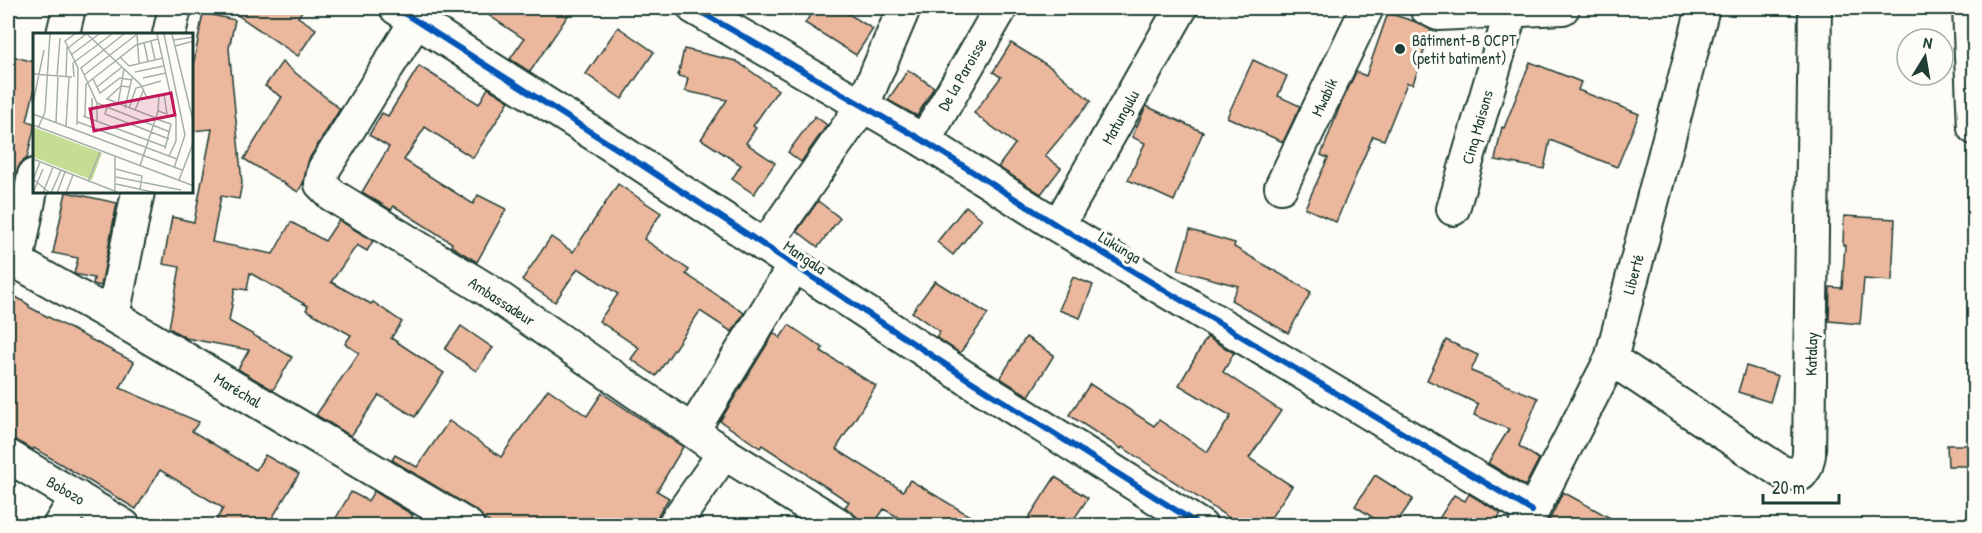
<svg xmlns="http://www.w3.org/2000/svg" width="1982" height="533" viewBox="0 0 1982 533" font-family="'Patrick Hand',sans-serif">
  <style>
    .building { fill: #ebb79d; stroke: #1f3d34; stroke-width: 1.5 }
    .lines { fill: none; stroke-linecap: round; stroke-linejoin: round }
    .minor-casing { stroke: #1f3d34; stroke-width: 36 }
    .minor { stroke: #fdfcf7; stroke-width: 32 }
    .cycleway-casing { stroke: #fdfcf7; stroke-width: 10 }
    .cycleway { stroke: #0057b8; stroke-width: 6 }
    .poi-dot { fill: #1f3d34; stroke: #fdfcf7; stroke-width: 2 }
    .labels { text-anchor: middle; stroke-width: 6; stroke-linejoin: round; paint-order: stroke }
    .poi-label { font-size: 16px; fill: #1f3d34; stroke: #fdfcf7; text-anchor: start }
    .street-label { font-size: 16px; fill: #1f3d34; stroke: #fdfcf7 }
    .inset-road { fill: none; stroke: #a4b0a9; stroke-width: 1.5 }
    .view { fill: #c2185b; fill-opacity: 0.15; stroke: #c2185b; stroke-width: 3 }
    .inset-edge { fill: none; stroke: #1f3d34; stroke-width: 3 }
  </style>
  <rect width="100%" height="100%" fill="#fdfcf7"/>
  <filter id="ink" filterUnits="userSpaceOnUse"><feTurbulence type="fractalNoise" baseFrequency=".0167" numOctaves="2"/><feDisplacementMap in="SourceGraphic" scale="12" xChannelSelector="R" yChannelSelector="G"/><feConvolveMatrix kernelMatrix="1 2 1 2 8 2 1 2 1" color-interpolation-filters="sRGB"/></filter>
  <g filter="url(#ink)">
    <g class="building">
      <path d="M227,8H304L298,17L316,29L298,56Z"/>
      <path d="M478,8H573L530,72L510,59L524,39Z"/>
      <path d="M815,8H839L873,29L856,55L805,23Z"/>
      <path d="M203,13L235,20L229,48L242,183L239,199L221,196L212,242L273,254L291,222L325,241L339,220L373,241L367,251L357,245L331,282L371,304L373,302L402,322L391,338L444,373L415,417L379,395L351,436L316,415L359,353L345,344L351,335L306,310L308,306L250,273L247,290L235,288L229,321L292,357L273,390L238,369L249,350L186,338L169,328L180,267L163,264L172,217L194,222L212,129L192,131V72Z"/>
      <path d="M1388,13L1416,22L1431,30L1413,84L1407,83L1384,140L1373,136L1336,222L1305,208L1328,158L1321,155L1340,106L1356,72L1366,76Z"/>
      <path d="M618,27L654,52L622,99L586,74Z"/>
      <path d="M1011,43L1052,68L1091,101L1045,156L1061,168L1041,194L998,167L1015,144L974,113L1001,77L993,72Z"/>
      <path d="M684,49L736,61L778,90L753,126L756,128L746,143L775,163L754,194L732,179L741,165L701,139L727,100L685,91L688,78L678,76Z"/>
      <path d="M8,55L34,62V92L27,121L34,123V129L27,158L20,164L17,171L9,207H8Z"/>
      <path d="M1253,60L1287,76L1278,96L1300,106L1283,142L1227,117Z"/>
      <path d="M282,62L340,109L309,159L303,183L298,192L244,159L282,97L265,86Z"/>
      <path d="M1530,62L1581,82L1578,90L1639,114L1617,167L1550,140L1544,169L1495,160L1502,127L1504,128Z"/>
      <path d="M419,66L479,104L488,88L509,101L473,158L425,127L404,160L473,204L478,195L506,209L477,262L451,246L452,243L394,206L391,210L362,192L389,147L369,135L382,113L388,116Z"/>
      <path d="M908,70L934,87L917,116L888,100Z"/>
      <path d="M1146,106L1203,132L1174,201L1128,180L1145,143L1132,137Z"/>
      <path d="M815,116L827,125L801,162L788,152Z"/>
      <path d="M618,184L661,213L644,239L689,270L686,274L744,313L732,332L700,311L656,376L631,359L639,348L599,321L618,294L578,268L555,302L522,280L551,237L573,252Z"/>
      <path d="M66,192L117,203L101,286L93,284L94,278L74,274L78,258L53,253Z"/>
      <path d="M818,201L840,218L818,247L797,231Z"/>
      <path d="M966,206L982,219L953,255L937,242Z"/>
      <path d="M1844,216L1895,219L1892,281L1864,279L1860,324L1829,321L1830,287L1842,288L1845,245H1843Z"/>
      <path d="M1190,230L1235,243L1234,247L1311,292L1288,333L1231,300L1238,286L1178,270Z"/>
      <path d="M1073,277L1093,285L1080,318L1059,310Z"/>
      <path d="M935,281L988,314L960,353L936,337L940,332L912,312Z"/>
      <path d="M8,292L29,305V307L134,362L120,388L199,422L192,431L256,470L265,455L299,474L268,525H214L223,508L160,470L136,509L34,448L33,450L8,436Z"/>
      <path d="M789,325L823,348L821,351L876,386L836,449L903,491L910,480L985,525H911L884,509L873,525H859L857,517L845,507L849,502L762,445L760,448L720,421L774,333L780,338Z"/>
      <path d="M461,326L493,348L476,371L445,349Z"/>
      <path d="M1026,337L1054,355L1029,396L1000,378Z"/>
      <path d="M1207,337L1234,353L1223,372L1281,411L1249,458L1292,486L1266,525H1223L1229,518L1122,447L1121,449L1069,415L1090,384L1154,426L1159,420L1207,452L1231,416L1179,385Z"/>
      <path d="M1446,340L1478,355L1471,371L1538,398L1519,446L1539,459L1525,486L1488,463L1509,429L1474,415L1478,404L1427,380Z"/>
      <path d="M1746,366L1778,376L1770,402L1738,392Z"/>
      <path d="M548,389L587,416L602,393L683,447L657,491L669,498L652,525H494L484,519L477,511L392,460L395,455L417,467L449,421L501,457Z"/>
      <path d="M1947,445H1974V466H1948Z"/>
      <path d="M1375,475L1413,499L1395,525H1384L1355,506Z"/>
      <path d="M1055,477L1088,498L1070,525H1024Z"/>
      <path d="M374,491L413,515L407,525H332L351,492L368,501Z"/>
      <path d="M1563,492L1623,525H1547Z"/>
      <path d="M1469,494L1501,513L1494,525H1435L1454,495L1465,501Z"/>
    </g>
    <g class="lines">
      <defs>
        <g id="minor">
          <path d="M396,8L622,152L966,378L1201,526"/>
          <path d="M694,8L924,141L1058,226L1532,511"/>
          <path d="M1426,8L1438,14L1563,8"/>
          <path d="M1969,8L1974,128"/>
          <path d="M416,21L324,169L321,184L332,195L489,291L724,453L841,526"/>
          <path d="M63,34L69,8"/>
          <path d="M169,34L175,8"/>
          <path d="M924,141L1001,8"/>
          <path d="M1281,187L1367,8"/>
          <path d="M1453,209L1511,11"/>
          <path d="M1058,226L1181,8"/>
          <path d="M765,246L863,105L904,8"/>
          <path d="M8,257L113,316L468,526"/>
          <path d="M17,262L34,175"/>
          <path d="M113,316L138,192"/>
          <path d="M1611,359L1783,473L1801,474L1806,467L1809,455L1815,8"/>
          <path d="M693,430L794,266"/>
          <path d="M8,456L124,526"/>
          <path d="M59,526L77,497"/>
          <path d="M673,526L724,453"/>
          <path d="M1525,526L1611,359L1703,8"/>
        </g>
      </defs>
      <use href="#minor" class="minor-casing"/>
      <use href="#minor" class="minor"/>
      <defs>
        <g id="cycleway">
          <path d="M396,8L622,152L966,378L1201,526"/>
          <path d="M694,8L924,141L1058,226L1532,511"/>
        </g>
      </defs>
      <use href="#cycleway" class="cycleway-casing"/>
      <use href="#cycleway" class="cycleway"/>
    </g>
  </g>
  <circle class="poi-dot" cx="1400" cy="49" r="6"/>
  <g class="labels">
    <g class="poi-label">
      <text x="1412" y="46">Bâtiment-B OCPT<tspan x="1412" dy="18">(petit batiment)</tspan></text>
    </g>
    <g class="street-label">
      <text transform="translate(962 74) rotate(-60)" y="6">De la Paroisse</text>
      <text transform="translate(1324 97) rotate(-65)" y="6">Mwabik</text>
      <text transform="translate(1120 117) rotate(-61)" y="6">Matungulu</text>
      <text transform="translate(1477 127) rotate(-74)" y="6">Cinq Maisons</text>
      <text transform="translate(1120 247) rotate(31)" y="6">Lukunga</text>
      <text transform="translate(805 257) rotate(34)" y="6">Mangala</text>
      <text transform="translate(1633 274) rotate(-75)" y="6">Liberté</text>
      <text transform="translate(502 301) rotate(33)" y="6">Ambassadeur</text>
      <text transform="translate(1811 354) rotate(-89)" y="6">Katalay</text>
      <text transform="translate(238 390) rotate(31)" y="6">Maréchal</text>
      <text transform="translate(66 490) rotate(30)" y="6">Bobozo</text>
    </g>
  </g>
  <g transform="translate(33 33)">
    <rect width="160" height="160" fill="#fdfcf7"/>
    <path d="M0,94L69,120L59,147L0,124Z" fill="#c5dc93"/>
    <path class="inset-road" d="M42,1L32,8L45,35L44,92M54,1L108,52L114,65M104,1L106,31M124,1L143,86V108L136,123M131,1L152,102L141,135M139,1L161,92M141,7L161,4M118,8L122,27M111,10L115,28M142,13L161,8M35,15L53,1M38,22L66,1M87,24L96,33L130,25M102,39L131,33M0,41L39,44M51,42L103,2M24,44L27,5M33,44L34,14M41,44L40,30L79,1M110,45L133,40M60,46L67,60L87,45L99,47M64,54L89,34M97,54L88,53L74,66L123,85M0,70L11,17M64,70L137,99M85,71L91,36M74,74L72,81L136,106M92,75L99,45M96,75L103,55L128,48M102,77L111,56M125,78L134,81L131,61M0,81L149,137M50,83L133,114M52,84L53,51L103,12L125,6M123,86L138,91L132,116M59,87V65M64,88V70L48,35L91,1M23,89L25,44M45,89L144,126M0,92L161,153M33,93L36,44M5,95L12,79L17,1M82,124V160M0,126L84,159M107,133L125,78L126,62M83,136L109,143L107,156M83,144L148,157M0,146L17,160M0,147L7,129M146,147L161,108M55,149L67,119M83,151L124,160M0,160L10,136M10,160L20,134M18,160L28,137M24,160L32,139M33,160L40,142"/>
    <path class="view" d="M138,60L142,82L61,98L57,76Z"/>
    <rect width="160" height="160" class="inset-edge"/>
  </g>
  <rect width="1982" height="533" fill="none" stroke="#fdfcf7" stroke-width="30"/>
  <rect x="15" y="15" width="1952" height="503" fill="none" stroke="#1f3d34" stroke-width="2" filter="url(#ink)"/>
  <g transform="translate(1925 57) rotate(11)"><circle r="28" fill="#fdfcf7" stroke="#a4b0a9" stroke-width="1.5"/>
  <path d="M0-4.5L10 22L0 15L-10 22Z" fill="#1f3d34"/>
  <text y="-9" font-size="16" font-weight="bold" text-anchor="middle" fill="#1f3d34">N</text>
  </g>
  <path d="M1763 494v9h76v-9" fill="none" stroke="#1f3d34" stroke-width="3"/>
  <text x="1772" y="494" font-size="18" fill="#1f3d34" stroke="#fdfcf7" stroke-width="4.5" paint-order="stroke">20 m</text>
</svg>
